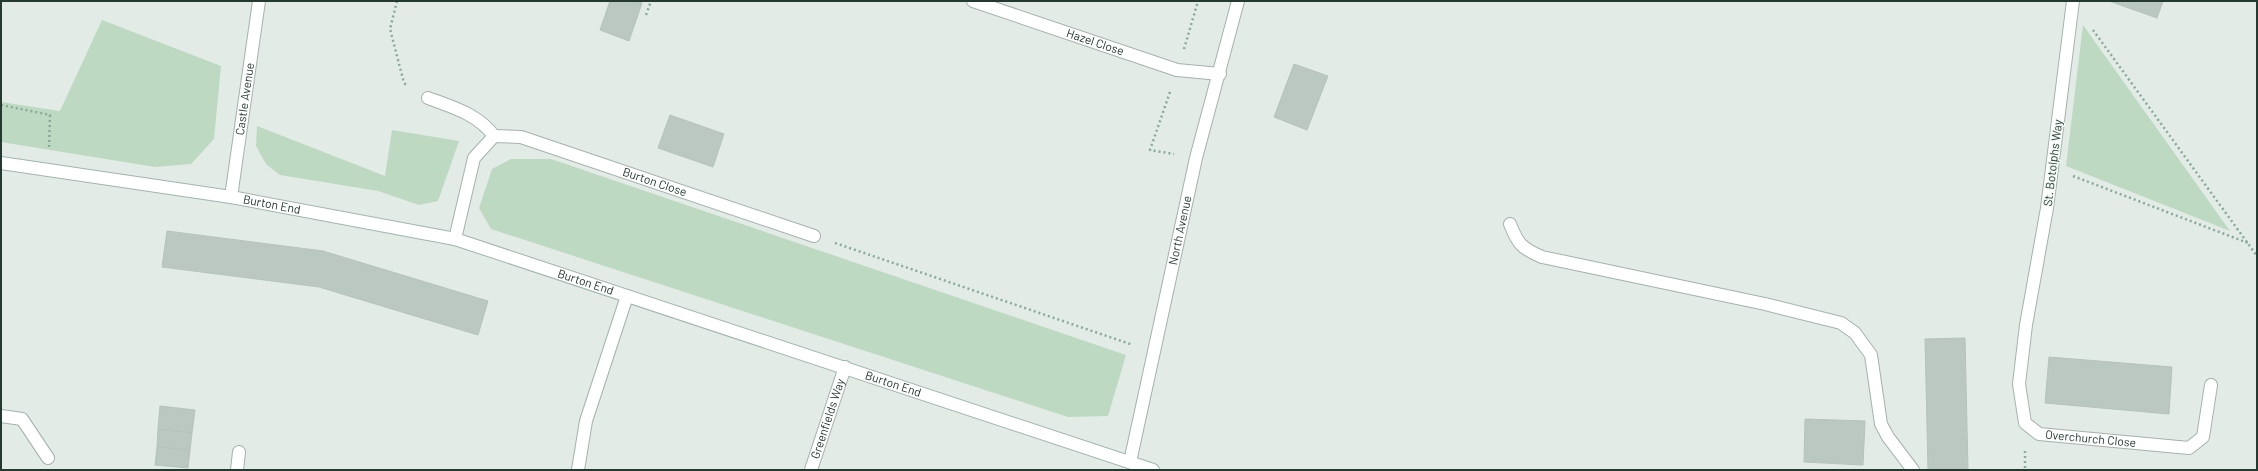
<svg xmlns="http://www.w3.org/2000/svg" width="2258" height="471" viewBox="0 0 2258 471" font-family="Barlow,sans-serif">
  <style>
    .green { fill: #bed9c2 }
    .building { fill: #bbc8c1; stroke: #b6c3bc }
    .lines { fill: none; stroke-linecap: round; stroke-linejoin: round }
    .lane-casing { stroke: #a5b2ac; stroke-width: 14 }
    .street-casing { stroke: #a5b2ac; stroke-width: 14 }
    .secondary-casing { stroke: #a2b5ac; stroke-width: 14 }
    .path { stroke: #87aa9a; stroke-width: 2.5; stroke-dasharray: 2 3; stroke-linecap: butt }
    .lane { stroke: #fff; stroke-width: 12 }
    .street { stroke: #fff; stroke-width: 12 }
    .secondary { stroke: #fff; stroke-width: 12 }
    .labels { text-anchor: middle; stroke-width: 3; stroke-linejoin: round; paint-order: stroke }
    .street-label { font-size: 12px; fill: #243a31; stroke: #f2f8f4 }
  </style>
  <rect width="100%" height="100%" fill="#e2ebe6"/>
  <g class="green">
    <path d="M102,20L221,66L214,139L191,164L155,167L1,142V102L60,111Z"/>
    <path d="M2083,25L2230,231L2066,166Z"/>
    <path d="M257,126L385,176L392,130L459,141L438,201L419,205L378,191L280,175L266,164L256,146Z"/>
    <path d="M511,159H551L1126,355L1108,416L1068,417L491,229L479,208L492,169Z"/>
  </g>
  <g class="building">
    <path d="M610,1H637L642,3L629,41L600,30Z"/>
    <path d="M2109,1H2163L2157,18Z"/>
    <path d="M1294,64L1328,76L1307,130L1274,117Z"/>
    <path d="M670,115L724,134L713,167L658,148Z"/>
    <path d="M167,231L323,251L488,301L478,335L319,287L162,267Z"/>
    <path d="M1965,338L1968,470H1928L1925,339Z"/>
    <path d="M2049,357L2172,367L2169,414L2045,403Z"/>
    <path d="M160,406L195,410L192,433L158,429Z"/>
    <path d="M1805,419L1865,421L1863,465L1804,462Z"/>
    <path d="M158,429L192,433L190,450L157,447Z"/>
    <path d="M157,447L190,450L188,468L155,465Z"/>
  </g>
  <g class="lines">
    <defs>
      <g id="lane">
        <path d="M1510,224C1518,244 1521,248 1542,257L1765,304L1841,323L1855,333L1871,355L1881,424L1888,437L1913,470"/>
        <path d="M1,416L22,419L48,458"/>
        <path d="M578,470L586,421L627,296"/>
      </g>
      <g id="street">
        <path id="s1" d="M973,1L1177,70L1220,74"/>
        <path id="s2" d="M2073,1L2047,208L2026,325L2019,384L2025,423L2039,434L2189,448L2203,437L2211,385"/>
        <path d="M428,98C452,107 478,114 494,136"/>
        <path id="s3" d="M231,197L259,1"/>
        <path id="s4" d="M455,239L474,158L494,136L521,137L814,236"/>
        <path id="s5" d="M1130,462L1196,158L1238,1"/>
        <path d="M237,470L239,452"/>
        <path id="s6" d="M811,470L845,367"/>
      </g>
      <g id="secondary">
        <path id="s7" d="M1,163L231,197L455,239L1153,470"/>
      </g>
    </defs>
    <use href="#lane" class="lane-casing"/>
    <use href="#street" class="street-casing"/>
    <use href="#secondary" class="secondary-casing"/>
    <g class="path">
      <path d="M397,1L390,29L404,83L408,86"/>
      <path d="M646,15L651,1"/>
      <path d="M2093,30L2257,256"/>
      <path d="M1184,49L1198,1"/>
      <path d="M1170,92L1150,150L1174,154"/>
      <path d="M1,105L50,115L49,147"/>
      <path d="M2073,176L2248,243"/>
      <path d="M835,243L1133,345"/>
      <path d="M2025,451V470"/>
    </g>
    <use href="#lane" class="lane"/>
    <use href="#street" class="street"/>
    <use href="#secondary" class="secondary"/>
  </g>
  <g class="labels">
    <g class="street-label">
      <text dy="4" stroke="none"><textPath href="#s1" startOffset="129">Hazel Close</textPath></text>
      <text dy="4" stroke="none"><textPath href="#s3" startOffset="99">Castle Avenue</textPath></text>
      <text transform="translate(2053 163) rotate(-83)" y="4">St. Botolphs Way</text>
      <text dy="4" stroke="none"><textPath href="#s4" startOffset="281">Burton Close</textPath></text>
      <text dy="4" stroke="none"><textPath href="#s7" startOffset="274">Burton End</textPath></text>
      <text dy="4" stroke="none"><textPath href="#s5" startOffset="237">North Avenue</textPath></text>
      <text dy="4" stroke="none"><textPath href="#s7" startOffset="598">Burton End</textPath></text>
      <text dy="4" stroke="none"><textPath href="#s7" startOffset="922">Burton End</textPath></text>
      <text dy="4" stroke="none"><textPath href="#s6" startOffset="54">Greenfields Way</textPath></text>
      <text dy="4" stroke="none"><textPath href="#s2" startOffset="496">Overchurch Close</textPath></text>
    </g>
  </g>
  <rect width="2258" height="471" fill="none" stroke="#243a31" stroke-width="4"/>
</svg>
